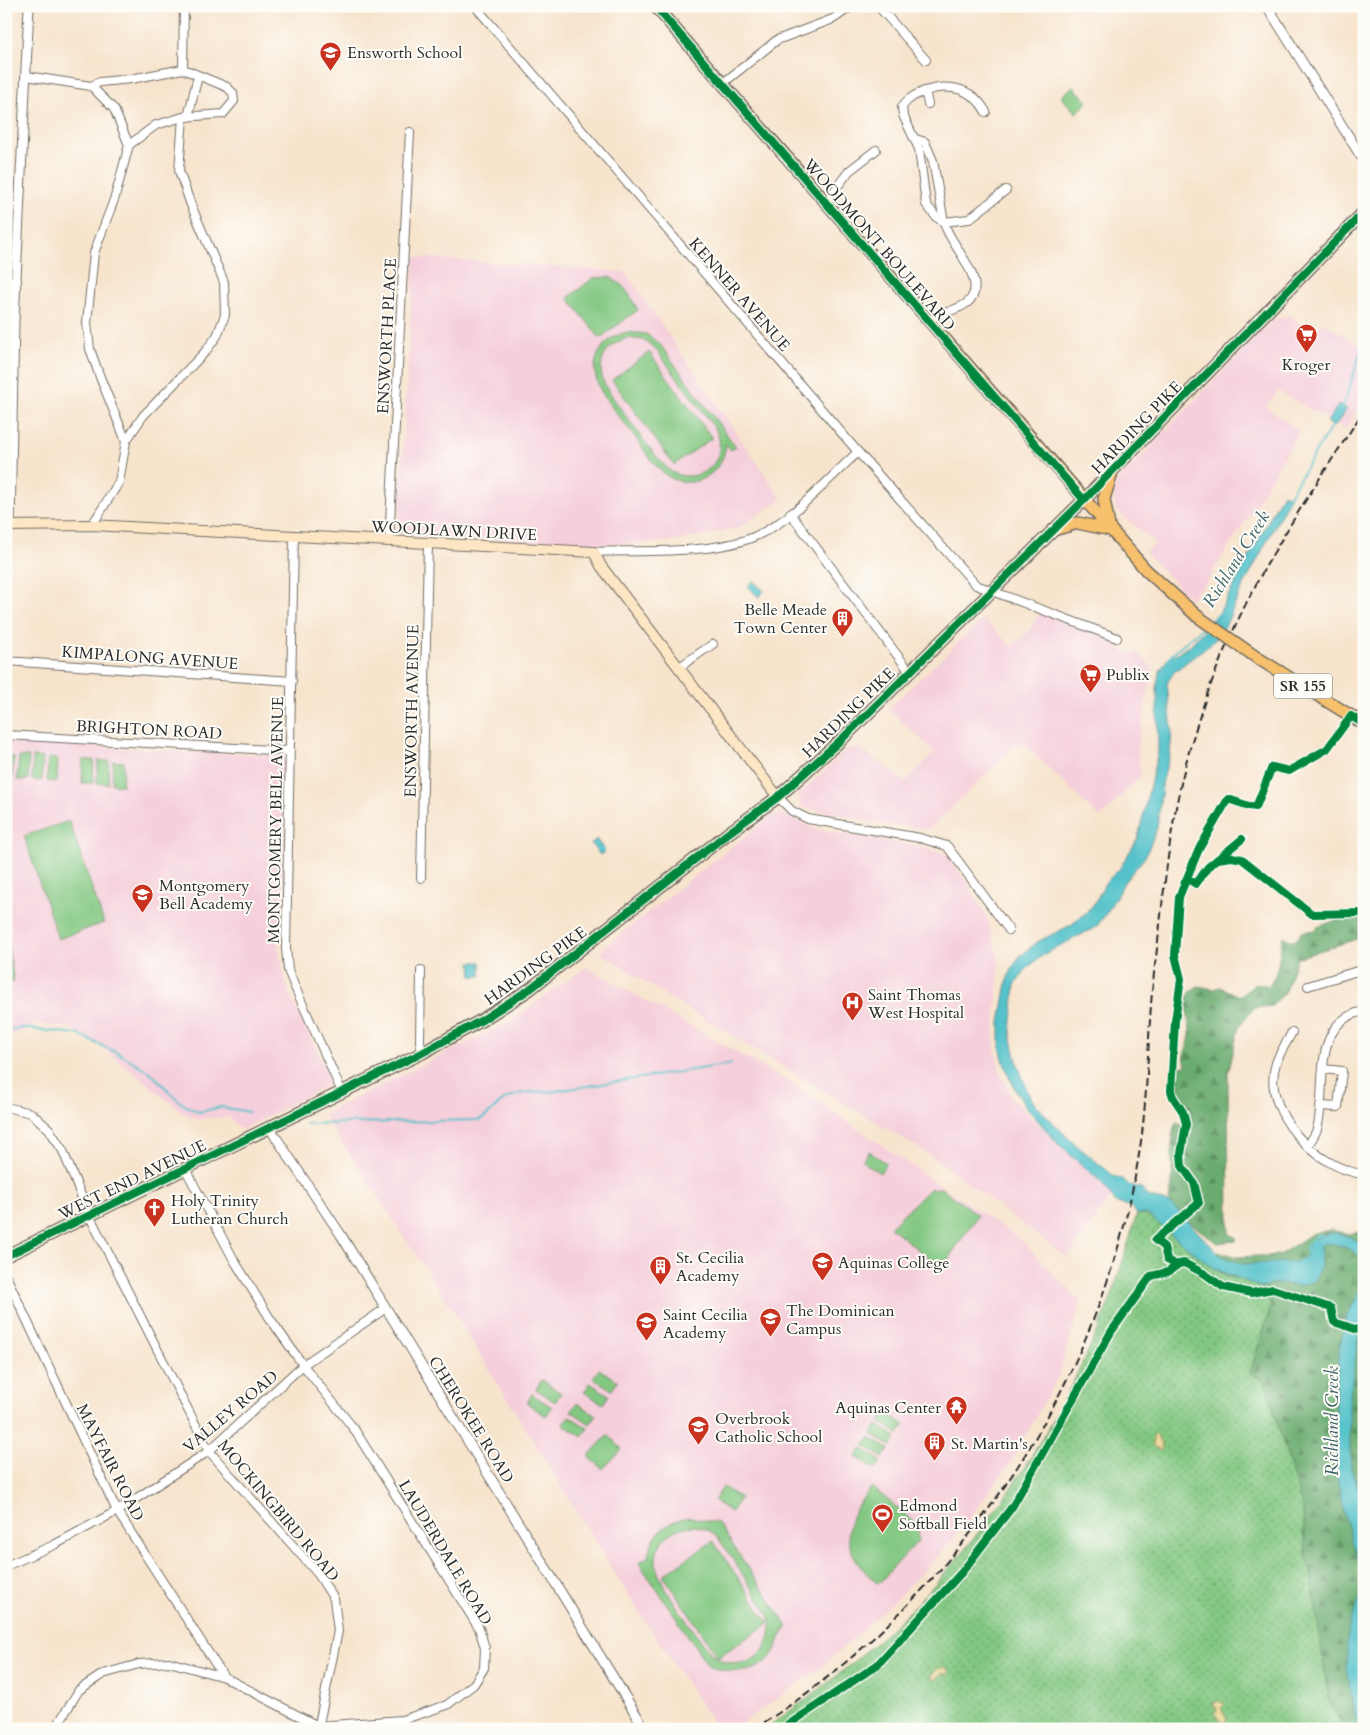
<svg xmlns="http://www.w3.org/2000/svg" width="1370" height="1735" viewBox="0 0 1370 1735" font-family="Cardo,serif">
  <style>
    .built { fill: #f5cfdb }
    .grass { fill: url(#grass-dots); stroke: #577a56 }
    .forest { fill: url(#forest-firs); stroke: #4a6c4e }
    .sand { fill: url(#sand-dots); stroke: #8c8264 }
    .garden { fill: #83c882; stroke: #577a56; fill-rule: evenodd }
    .water { fill: #54c2cb; stroke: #40767b }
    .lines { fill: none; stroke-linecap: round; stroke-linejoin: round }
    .stream { stroke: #54c2cb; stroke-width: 2 }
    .minor-casing { stroke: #726c64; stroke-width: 10 }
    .tertiary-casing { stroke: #726c64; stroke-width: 11 }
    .secondary-casing { stroke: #726c64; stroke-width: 12 }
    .primary-casing { stroke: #726c64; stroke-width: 14 }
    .minor { stroke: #fff; stroke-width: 8 }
    .tertiary { stroke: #fff; stroke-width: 9 }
    .secondary { stroke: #fce6c4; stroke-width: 10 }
    .primary { stroke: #f7c06c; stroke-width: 11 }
    .rail { stroke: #2b2b2b; stroke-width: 2; stroke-dasharray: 8 4; stroke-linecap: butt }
    .primary-bridge-casing { stroke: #726c64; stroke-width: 14; stroke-linecap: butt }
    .primary-bridge { stroke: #f7c06c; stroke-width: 11 }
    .cycleway-casing { stroke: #fdfcf7; stroke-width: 11 }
    .cycleway { stroke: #00873e; stroke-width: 8 }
    .labels { text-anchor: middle; stroke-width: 4; stroke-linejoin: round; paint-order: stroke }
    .shield { fill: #fdfcf7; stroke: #6a6a68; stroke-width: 1 }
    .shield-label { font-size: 15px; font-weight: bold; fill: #2b2b2b }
    .poi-label { font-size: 16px; fill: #2b2b2b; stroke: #fdfcf7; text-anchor: start }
    .street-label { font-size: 16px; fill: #2b2b2b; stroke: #fdfcf7 }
    .water-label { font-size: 18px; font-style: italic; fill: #396063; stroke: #fdfcf7 }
  </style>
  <defs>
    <pattern id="grass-dots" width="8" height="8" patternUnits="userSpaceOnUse" patternTransform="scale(1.25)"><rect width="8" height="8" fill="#83c882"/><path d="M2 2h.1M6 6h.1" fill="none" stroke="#6ba36b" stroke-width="1.8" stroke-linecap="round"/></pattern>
    <pattern id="forest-firs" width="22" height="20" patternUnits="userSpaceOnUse" patternTransform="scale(1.25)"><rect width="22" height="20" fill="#6aac70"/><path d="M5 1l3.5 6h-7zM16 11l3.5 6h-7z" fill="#578c5c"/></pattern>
    <pattern id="sand-dots" width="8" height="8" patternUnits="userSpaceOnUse" patternTransform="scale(1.25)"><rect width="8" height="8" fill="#eeda9e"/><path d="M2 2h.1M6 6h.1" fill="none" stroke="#cb8" stroke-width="1.8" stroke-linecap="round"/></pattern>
  </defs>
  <rect width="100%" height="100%" fill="#fdfcf7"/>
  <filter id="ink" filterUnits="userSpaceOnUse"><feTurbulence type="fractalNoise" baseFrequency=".02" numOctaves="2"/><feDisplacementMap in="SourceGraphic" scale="10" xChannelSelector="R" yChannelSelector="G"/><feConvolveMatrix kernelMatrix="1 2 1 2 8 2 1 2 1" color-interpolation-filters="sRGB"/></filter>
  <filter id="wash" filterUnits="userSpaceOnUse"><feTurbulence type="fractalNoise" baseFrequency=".0096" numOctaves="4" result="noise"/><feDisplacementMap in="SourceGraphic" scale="20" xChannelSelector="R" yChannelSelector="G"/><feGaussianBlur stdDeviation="1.12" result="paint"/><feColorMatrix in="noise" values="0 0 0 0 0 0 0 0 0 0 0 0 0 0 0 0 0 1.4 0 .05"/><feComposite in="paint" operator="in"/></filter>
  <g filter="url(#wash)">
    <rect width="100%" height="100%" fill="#f7e4cd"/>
    <g class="built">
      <path d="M414,257L625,272L782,499L738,528L678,541L597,545L398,534Z"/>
      <path d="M1291,315L1311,336L1322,322L1364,348V399L1346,429L1278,391L1266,407L1299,431L1257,503L1207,581L1190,599L1145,552L1155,543L1115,509L1113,486L1272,320Z"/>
      <path d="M1040,612L1110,638L1125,653H1138L1153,668L1137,749L1141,776L1100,818L1021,741L929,829L882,824L801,807V800L796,798L847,749L860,748L905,782L935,752L888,709L983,619L1012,646L1029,631Z"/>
      <path d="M6,742L286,756L284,885L277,941L289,994L332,1083L241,1130L229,1117L200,1119L185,1114L94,1041L68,1027L36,1024L6,1038Z"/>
      <path d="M780,813L815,829L896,842L945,853L969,885L987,918L999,962L994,1042L1000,1073L1013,1100L1113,1194L1067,1258L932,1156L676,1002L601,953L603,948L772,815Z"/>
      <path d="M586,967L789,1082L1021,1240L1081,1302L1059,1375L1009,1465L952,1541L892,1603L818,1670L733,1729H717L637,1609L447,1301L323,1114L509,1022Z"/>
    </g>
    <path class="grass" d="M1137,1214H1146L1215,1269L1260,1287H1267L1358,1729H764C923,1622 1022,1500 1100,1325C1116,1290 1125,1251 1137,1214Z"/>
    <g class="forest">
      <path d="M1348,916H1361L1357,939L1297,958L1284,994L1272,1006L1254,1008L1239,1027L1228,1073L1229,1234L1236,1237V1241L1217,1243L1177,1213L1169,1204C1169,1196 1171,1191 1172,1184C1174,1168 1168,1134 1177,1122L1189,1128L1185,1110L1177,1096C1180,1086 1175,1077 1179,1067L1186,1066C1182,1049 1186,1054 1189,1040C1195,1019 1173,1001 1198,986L1213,989L1220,987L1240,996L1256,983L1269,986C1282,966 1277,956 1283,936L1290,940H1297C1302,928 1306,932 1316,930L1317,927Z"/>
      <path d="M1331,1230L1350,1234L1364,1231V1729H1346L1329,1702L1310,1567L1306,1555L1303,1509L1265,1381L1250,1373L1271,1306L1257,1282L1225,1276L1207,1262L1218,1251L1238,1257L1279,1255L1313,1233Z"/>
    </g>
    <g class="sand">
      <path d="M1156,1435L1162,1446L1161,1450L1153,1447V1436Z"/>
      <path d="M945,1667L948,1670V1674H941L936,1680L930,1677L937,1669Z"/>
      <path d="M1219,1701L1225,1704L1221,1708L1227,1720L1223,1723L1215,1713L1217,1710L1213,1704Z"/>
    </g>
    <g class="garden">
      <path d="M1073,86L1088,102L1076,113L1061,97Z"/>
      <path d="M609,277C625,284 629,294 638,310L600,338L568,298L593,278Z"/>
      <path d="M627,332L646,334L659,343L736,447L731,450L726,444C724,472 695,492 669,477C654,468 643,447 632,433C616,411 582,381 600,351C606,340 616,335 627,332ZM628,338L643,340L655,348L716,430C721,441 721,453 714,463C704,476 686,480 672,472C658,463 617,404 606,387C594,366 605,344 628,338Z"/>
      <path d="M649,352L712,438L674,465L612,380Z"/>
      <path d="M6,756L14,757L12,780L6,779Z"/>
      <path d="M19,757H29L28,780H17Z"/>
      <path d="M33,757L43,758L42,781L32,780Z"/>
      <path d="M48,758L58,759L57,782L47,781Z"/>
      <path d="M83,760H94L93,783H82Z"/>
      <path d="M98,761H109L108,784L97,783Z"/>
      <path d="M113,761L124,762L122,785L112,784Z"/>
      <path d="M69,821L104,923L58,939L24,836Z"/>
      <path d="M6,935L14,982L6,983Z"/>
      <path d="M869,1151L886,1163L880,1173L862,1161Z"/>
      <path d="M941,1188L978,1215L946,1262L937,1265L890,1227L929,1189Z"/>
      <path d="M599,1369L618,1381L612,1390L593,1378Z"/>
      <path d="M542,1380L561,1393L555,1402L536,1389Z"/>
      <path d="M590,1383L609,1395L603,1404L584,1392Z"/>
      <path d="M532,1394L552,1407L546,1416L527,1403Z"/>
      <path d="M577,1403L596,1415L590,1424L571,1411Z"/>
      <path d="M885,1413L905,1425L899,1434L880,1422Z"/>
      <path d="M569,1416L588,1428L582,1437L563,1424Z"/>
      <path d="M877,1425L897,1437L891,1446L872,1434Z"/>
      <path d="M608,1435L622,1449L603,1469L588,1456Z"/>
      <path d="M870,1437L889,1449L883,1458L864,1445Z"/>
      <path d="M862,1448L881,1461L876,1469L856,1457Z"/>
      <path d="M723,1487L740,1498L731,1512L714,1501Z"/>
      <path d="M872,1487L918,1525V1541L878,1584C840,1551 839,1524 872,1487Z"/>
      <path d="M690,1517L718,1523L788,1627C779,1634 781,1640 775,1650C761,1676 734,1674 709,1667L639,1563L648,1557C651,1535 667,1520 690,1517ZM695,1526L708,1530L719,1539L768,1613C781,1650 743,1679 712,1654C699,1639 661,1587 657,1569C651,1544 672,1526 695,1526Z"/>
      <path d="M713,1541L769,1623L718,1657L663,1575Z"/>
    </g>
    <g class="water">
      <path d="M1339,404L1347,409L1334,427L1327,422Z"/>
      <path d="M1283,493L1290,497L1238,597L1226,625L1214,641L1174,672L1167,683L1172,731L1170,755L1163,778L1157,828L1145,857L1125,881L1106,914L1096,927L1046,953L1027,968L1015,985L1011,1034L1017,1062L1028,1093L1035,1104L1070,1140L1114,1176L1123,1179L1129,1185L1141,1188L1147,1196L1171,1204L1220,1255L1228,1259L1242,1264L1299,1262L1305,1258L1309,1243C1329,1228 1343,1232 1364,1245V1261C1354,1248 1341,1246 1326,1242L1320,1246L1321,1264L1314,1281L1299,1286L1271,1283L1267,1287H1260L1215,1269L1146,1214H1137L1131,1207L1116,1203L1101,1182L1059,1145L1023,1103L1009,1077L1003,1059L1000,1046V1022L1008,977L1019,957L1039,941L1071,925L1088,911L1096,901L1105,883L1120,868L1138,838L1158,750L1157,684L1159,673L1167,660L1189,646L1217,617Z"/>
      <path d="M753,581L764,591L759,597L748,587Z"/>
      <path d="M596,839L605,851L600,855L591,844Z"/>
      <path d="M471,962H481V976H472Z"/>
      <path d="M1364,1283V1311L1360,1323L1349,1404L1350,1449L1351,1468L1364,1506V1581L1343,1509L1334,1459L1335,1401L1340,1345L1347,1316Z"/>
      <path d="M1364,1588V1628L1360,1641L1364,1686V1729H1358C1351,1696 1342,1658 1350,1624C1353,1612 1361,1601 1364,1588Z"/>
    </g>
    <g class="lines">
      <g class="stream">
        <path d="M1343,407L1361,351L1364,349"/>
        <path d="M1288,497L1333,424"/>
        <path d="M1210,621L1220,613"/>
        <path d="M1168,660L1177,649L1205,626"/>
        <path d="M6,1030L21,1028L77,1034L122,1055L150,1072L180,1102L192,1109L199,1112L221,1107L249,1112"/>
        <path d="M306,1124L478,1120C488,1117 491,1111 499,1104C512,1092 533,1091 549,1092L731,1064"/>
        <path d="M1144,1202L1153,1207"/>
        <path d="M1306,1252L1307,1245L1317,1235H1321"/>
        <path d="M1297,1263L1305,1257"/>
      </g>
    </g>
  </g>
  <g filter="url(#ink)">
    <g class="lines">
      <defs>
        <g id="minor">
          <path d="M475,6L858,452L976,585L1117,638"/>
          <path d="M878,6L926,60"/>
          <path d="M183,69L184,6"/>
          <path d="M26,76L91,86L114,109L129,145L115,197L94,253L87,323L90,349L100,377L126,441"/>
          <path d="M722,84L777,40L833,19L852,6"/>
          <path d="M91,86L100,82L131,79L183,69"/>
          <path d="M925,91L928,104"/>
          <path d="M188,117L198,76"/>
          <path d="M916,139L925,142L933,161L944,222"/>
          <path d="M129,145L156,125L183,117L223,114L234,101L233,93L227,87L183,69"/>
          <path d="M826,202L849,171L876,150"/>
          <path d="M944,222L936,217L926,204L919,149L903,115L902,107C908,98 915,95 925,91C949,83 973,88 986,112"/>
          <path d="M6,281H17"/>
          <path d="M927,321C939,313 956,311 967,303C992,282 948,244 944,222L969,219L1006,190"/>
          <path d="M790,513L910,672"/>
          <path d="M92,525L119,482L126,441L143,416L205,352L217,336L225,315L224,282L191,205L179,171L183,117"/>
          <path d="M294,537L286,948L288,970L294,985L342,1092"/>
          <path d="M389,542L410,132"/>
          <path d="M594,552C641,550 717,555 758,535C796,517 827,480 858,452"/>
          <path d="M6,661L292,681"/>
          <path d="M678,668L713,644"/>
          <path d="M6,735L289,751"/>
          <path d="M778,797L792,811L808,819L920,838L947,846L1009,930"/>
          <path d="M421,878L428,544"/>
          <path d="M421,970L420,1041L422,1053"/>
          <path d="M1308,986L1364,969"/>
          <path d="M1292,1032C1287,1042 1280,1052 1276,1063C1260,1111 1318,1170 1364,1174"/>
          <path d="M1320,1106L1338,1107L1342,1071L1323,1069"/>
          <path d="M6,1107L31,1113L49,1129L63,1151L89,1215L209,1451L318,1574L334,1599L338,1631L318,1729"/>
          <path d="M1307,1146C1311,1141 1315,1135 1317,1129C1328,1090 1309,1021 1364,1011"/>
          <path d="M6,1276L117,1511L224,1677"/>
          <path d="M6,1566L54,1545L117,1511L209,1451L303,1365L386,1308"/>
          <path d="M55,1729L79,1690L103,1674L139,1664L169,1662L224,1677L318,1726L402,1720L447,1705L474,1684L484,1668L485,1648L479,1628L354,1429L303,1365L271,1320L234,1260L186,1170"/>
          <path d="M625,1729L641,1722"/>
        </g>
        <g id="tertiary">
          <path d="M1267,6L1364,161"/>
          <path d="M10,525L14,321L29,6"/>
          <path d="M269,1127L341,1235L645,1729"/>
        </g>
        <path id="secondary" d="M6,526L92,525L594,552L601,566L778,797"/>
        <g id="primary">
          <path d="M655,6L1146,570L1197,616"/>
          <path d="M1109,526L1104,499L1111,476"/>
          <path d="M1057,529L1078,523L1111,530"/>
          <path d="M1256,657L1364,724"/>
          <path d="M6,1256L422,1053L482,1020L530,989L727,834L778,797L843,738L1084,500L1364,212"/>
        </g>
      </defs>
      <use href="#minor" class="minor-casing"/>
      <use href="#tertiary" class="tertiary-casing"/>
      <use href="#secondary" class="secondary-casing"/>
      <use href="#primary" class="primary-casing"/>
      <use href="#minor" class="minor"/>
      <use href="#tertiary" class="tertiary"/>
      <use href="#secondary" class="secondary"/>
      <use href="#primary" class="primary"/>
      <path class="rail" d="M754,1729C959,1601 1110,1375 1142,1134C1147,1091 1148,1048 1151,1005C1153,975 1158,945 1161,915C1167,862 1173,811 1187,759C1199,715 1214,672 1233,631C1268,553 1318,482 1364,410"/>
      <defs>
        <path id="primary-bridge" d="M1197,616L1256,657"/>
      </defs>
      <use href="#primary-bridge" class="primary-bridge-casing"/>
      <use href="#primary-bridge" class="primary-bridge"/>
      <defs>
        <g id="cycleway">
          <path d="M655,6L1084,500"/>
          <path d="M1218,859L1232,857L1242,859L1312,914L1364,913"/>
          <path d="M1185,882L1188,879L1196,884L1208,867L1242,839"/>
          <path d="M6,1256L422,1053L482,1020L530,989L727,834L778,797L843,738L1084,500L1364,212"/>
          <path d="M1177,1265L1167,1260L1164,1247L1155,1240L1199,1203L1194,1183L1182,1166L1181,1154L1186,1124L1183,1112L1173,1097L1171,1091L1175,1021L1181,979L1175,955L1179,897L1199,849L1228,799L1249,806L1256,807L1272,767L1289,771L1327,749L1351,716L1364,724"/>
          <path d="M782,1729L877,1665L962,1572L1012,1507L1111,1332L1151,1276L1168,1272L1179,1264L1184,1263L1205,1274L1223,1287L1251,1293L1273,1289L1331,1308L1334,1322L1364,1332"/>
        </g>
      </defs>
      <use href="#cycleway" class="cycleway-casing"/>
      <use href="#cycleway" class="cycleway"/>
    </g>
  </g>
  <defs>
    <symbol id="school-pin" viewBox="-11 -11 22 30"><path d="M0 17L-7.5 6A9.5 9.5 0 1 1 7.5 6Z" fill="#c8321e" stroke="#fdfcf7"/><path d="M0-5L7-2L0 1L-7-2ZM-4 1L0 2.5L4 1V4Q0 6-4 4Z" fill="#fff"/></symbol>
    <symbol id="supermarket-pin" viewBox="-11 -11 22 30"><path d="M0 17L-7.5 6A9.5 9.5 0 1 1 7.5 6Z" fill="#c8321e" stroke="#fdfcf7"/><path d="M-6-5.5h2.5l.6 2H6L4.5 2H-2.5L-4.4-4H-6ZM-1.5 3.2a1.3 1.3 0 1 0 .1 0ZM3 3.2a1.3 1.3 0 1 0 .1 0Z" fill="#fff"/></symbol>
    <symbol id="building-pin" viewBox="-11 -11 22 30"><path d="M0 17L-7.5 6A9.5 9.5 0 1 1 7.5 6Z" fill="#c8321e" stroke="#fdfcf7"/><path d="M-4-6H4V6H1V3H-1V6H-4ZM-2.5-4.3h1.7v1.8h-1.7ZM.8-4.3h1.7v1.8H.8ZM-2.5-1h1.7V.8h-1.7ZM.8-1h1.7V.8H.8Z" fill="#fff"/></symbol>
    <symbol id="hospital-pin" viewBox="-11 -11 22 30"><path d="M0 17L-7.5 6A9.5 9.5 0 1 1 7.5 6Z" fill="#c8321e" stroke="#fdfcf7"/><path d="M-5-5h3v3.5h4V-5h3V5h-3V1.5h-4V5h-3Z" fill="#fff"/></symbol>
    <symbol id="church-pin" viewBox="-11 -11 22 30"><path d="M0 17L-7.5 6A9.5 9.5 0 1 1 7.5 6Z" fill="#c8321e" stroke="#fdfcf7"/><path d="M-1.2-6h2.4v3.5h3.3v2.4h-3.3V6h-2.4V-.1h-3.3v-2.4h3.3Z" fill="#fff"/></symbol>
    <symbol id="university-pin" viewBox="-11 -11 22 30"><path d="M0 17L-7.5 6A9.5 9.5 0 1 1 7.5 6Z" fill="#c8321e" stroke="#fdfcf7"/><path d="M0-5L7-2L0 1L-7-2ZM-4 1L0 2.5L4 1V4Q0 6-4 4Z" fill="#fff"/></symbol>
    <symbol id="temple-pin" viewBox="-11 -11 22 30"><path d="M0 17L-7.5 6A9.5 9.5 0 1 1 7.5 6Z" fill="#c8321e" stroke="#fdfcf7"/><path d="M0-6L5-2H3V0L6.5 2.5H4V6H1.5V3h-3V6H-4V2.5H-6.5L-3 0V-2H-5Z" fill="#fff"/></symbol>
    <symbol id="stadium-pin" viewBox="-11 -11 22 30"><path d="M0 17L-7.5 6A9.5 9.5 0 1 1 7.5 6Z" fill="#c8321e" stroke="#fdfcf7"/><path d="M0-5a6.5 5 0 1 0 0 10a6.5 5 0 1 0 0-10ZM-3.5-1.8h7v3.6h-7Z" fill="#fff"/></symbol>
  </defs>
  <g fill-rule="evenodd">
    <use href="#school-pin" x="318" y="40" width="25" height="34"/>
    <use href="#supermarket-pin" x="1294" y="322" width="25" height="34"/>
    <use href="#building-pin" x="830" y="606" width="25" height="34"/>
    <use href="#supermarket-pin" x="1078" y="662" width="25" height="34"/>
    <use href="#school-pin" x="130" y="882" width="25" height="34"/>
    <use href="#hospital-pin" x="840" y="990" width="25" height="34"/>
    <use href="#church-pin" x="142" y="1196" width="25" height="34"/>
    <use href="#university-pin" x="810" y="1250" width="25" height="34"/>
    <use href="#building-pin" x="648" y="1254" width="25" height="34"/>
    <use href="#school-pin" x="758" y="1306" width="25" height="34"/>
    <use href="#school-pin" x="634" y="1310" width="25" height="34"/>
    <use href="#temple-pin" x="944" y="1394" width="25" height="34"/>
    <use href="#school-pin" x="686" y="1414" width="25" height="34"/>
    <use href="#building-pin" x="922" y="1430" width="25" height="34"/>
    <use href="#stadium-pin" x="870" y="1502" width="25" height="34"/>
  </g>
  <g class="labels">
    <rect class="shield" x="1274" y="673.5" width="58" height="25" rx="4"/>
    <g class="shield-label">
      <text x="1303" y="691">SR 155</text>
    </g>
    <g class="poi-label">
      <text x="347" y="58">Ensworth School</text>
      <text x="1306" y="370" text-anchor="middle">Kroger</text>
      <text x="827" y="615" text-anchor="end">Belle Meade<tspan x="827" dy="18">Town Center</tspan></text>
      <text x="1106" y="680">Publix</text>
      <text x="159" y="891">Montgomery<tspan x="159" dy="18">Bell Academy</tspan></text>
      <text x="868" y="1000">Saint Thomas<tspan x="868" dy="18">West Hospital</tspan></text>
      <text x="171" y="1206">Holy Trinity<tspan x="171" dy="18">Lutheran Church</tspan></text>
      <text x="676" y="1263">St. Cecilia<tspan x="676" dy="18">Academy</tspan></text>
      <text x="838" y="1268">Aquinas College</text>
      <text x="786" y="1316">The Dominican<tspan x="786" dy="18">Campus</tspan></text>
      <text x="663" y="1320">Saint Cecilia<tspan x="663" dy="18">Academy</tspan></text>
      <text x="941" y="1413" text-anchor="end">Aquinas Center</text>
      <text x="715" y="1424">Overbrook<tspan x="715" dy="18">Catholic School</tspan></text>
      <text x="951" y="1449">St. Martin's</text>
      <text x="899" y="1511">Edmond<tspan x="899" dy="18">Softball Field</tspan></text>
    </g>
    <g class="street-label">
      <text transform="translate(880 244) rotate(49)" y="6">WOODMONT BOULEVARD</text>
      <text transform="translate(740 294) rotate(49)" y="6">KENNER AVENUE</text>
      <text transform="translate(386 336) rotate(-87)" y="6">ENSWORTH PLACE</text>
      <text transform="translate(1136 427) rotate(-46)" y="6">HARDING PIKE</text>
      <text transform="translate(454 530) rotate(3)" y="6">WOODLAWN DRIVE</text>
      <text transform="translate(150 657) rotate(4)" y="6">KIMPALONG AVENUE</text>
      <text transform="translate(411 711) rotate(-89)" y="6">ENSWORTH AVENUE</text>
      <text transform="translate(848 712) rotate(-44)" y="6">HARDING PIKE</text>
      <text transform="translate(149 729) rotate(3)" y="6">BRIGHTON ROAD</text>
      <text transform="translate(275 820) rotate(-89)" y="6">MONTGOMERY BELL AVENUE</text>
      <text transform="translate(535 965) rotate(-36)" y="6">HARDING PIKE</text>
      <text transform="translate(132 1179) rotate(-26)" y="6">WEST END AVENUE</text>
      <text transform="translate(230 1411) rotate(-40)" y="6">VALLEY ROAD</text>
      <text transform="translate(472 1419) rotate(58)" y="6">CHEROKEE ROAD</text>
      <text transform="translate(111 1462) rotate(63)" y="6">MAYFAIR ROAD</text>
      <text transform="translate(279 1510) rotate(50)" y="6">MOCKINGBIRD ROAD</text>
      <text transform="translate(446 1552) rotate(59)" y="6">LAUDERDALE ROAD</text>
    </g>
    <g class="water-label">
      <text transform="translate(1236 559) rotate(-58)" y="6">Richland Creek</text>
      <text transform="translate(1332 1421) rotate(-90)" y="6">Richland Creek</text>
    </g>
  </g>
  <rect width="1370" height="1735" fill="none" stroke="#fdfcf7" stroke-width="25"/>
</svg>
